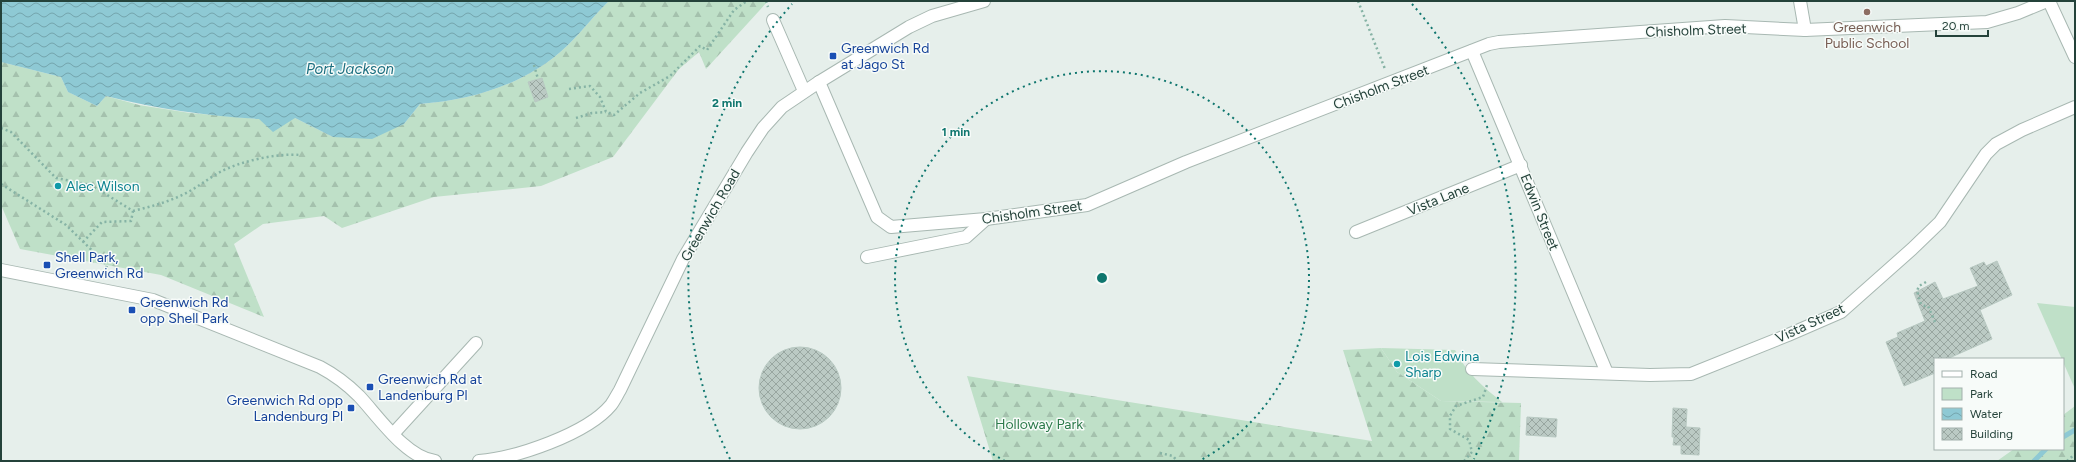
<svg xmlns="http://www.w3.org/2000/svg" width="2076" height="462" viewBox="0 0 2076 462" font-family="Figtree,sans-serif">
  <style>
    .green { fill: #bfe0c8 }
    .forest { fill: url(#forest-firs) }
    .water { fill: url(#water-waves) }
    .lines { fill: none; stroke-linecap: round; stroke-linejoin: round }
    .stream { stroke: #8ec9d4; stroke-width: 5 }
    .building { fill: url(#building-cross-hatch); stroke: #b8c9c2 }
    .minor-casing { stroke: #a8b8b2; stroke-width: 14 }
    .path { stroke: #86b3a5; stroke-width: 2.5; stroke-dasharray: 2 3; stroke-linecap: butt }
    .minor { stroke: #fff; stroke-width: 12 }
    .ring { fill: none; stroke: #0f766e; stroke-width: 2; stroke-dasharray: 2 4 }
    .education-dot { fill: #8d6e63; stroke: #f7fbf9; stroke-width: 1.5 }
    .transit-dot { fill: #1a4fb4; stroke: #f7fbf9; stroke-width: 1.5 }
    .culture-dot { fill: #0f9aa8; stroke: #f7fbf9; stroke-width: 1.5 }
    .labels { text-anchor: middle; stroke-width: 3; stroke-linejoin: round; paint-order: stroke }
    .education-label { font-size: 14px; fill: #785e54; stroke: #f7fbf9 }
    .street-label { font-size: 14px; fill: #24423a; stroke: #f7fbf9 }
    .transit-label { font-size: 14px; fill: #164399; stroke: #f7fbf9; text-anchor: start }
    .culture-label { font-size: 14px; fill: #0d838f; stroke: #f7fbf9; text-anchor: start }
    .park-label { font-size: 14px; fill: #2d7a4b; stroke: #f7fbf9 }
    .water-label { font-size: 15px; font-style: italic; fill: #1c6f80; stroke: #f7fbf9 }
    .centre { fill: #0f766e; stroke: #f7fbf9; stroke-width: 2 }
    .ring-label { font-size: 12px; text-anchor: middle; font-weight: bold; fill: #0f766e; stroke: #f7fbf9; stroke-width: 3; stroke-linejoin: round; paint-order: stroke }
  </style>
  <defs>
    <pattern id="forest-firs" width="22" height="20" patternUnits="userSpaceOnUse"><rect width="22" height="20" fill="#bfe0c8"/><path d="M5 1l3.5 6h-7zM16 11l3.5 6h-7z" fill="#a4c1ad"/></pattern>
    <pattern id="water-waves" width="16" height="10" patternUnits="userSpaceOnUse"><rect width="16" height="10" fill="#8ec9d4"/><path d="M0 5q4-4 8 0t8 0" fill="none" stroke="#74a5ad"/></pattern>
    <pattern id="building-cross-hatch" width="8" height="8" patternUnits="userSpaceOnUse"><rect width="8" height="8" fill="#bbcac4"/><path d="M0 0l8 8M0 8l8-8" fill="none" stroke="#98a6a0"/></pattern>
  </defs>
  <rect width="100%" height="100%" fill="#e6efeb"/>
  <g class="green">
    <path d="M2037,303L2075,307V389Z"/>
    <path d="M1381,348L1455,350C1466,372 1483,387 1502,402L1441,401L1397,372Z"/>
  </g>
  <g class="forest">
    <path d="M609,1H768L706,69L699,52L679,69L613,157L541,186L434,197L342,228L324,216L263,224L234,244L264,317L161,275L20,249L1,205V62L61,77L68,92L97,106L106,96L139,105L190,113L259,119L295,118L333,137L404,124L420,104C473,100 527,84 567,46C582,32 594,15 609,1Z"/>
    <path d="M1381,348L1397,372L1441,401L1521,403L1519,461H993L967,376L1372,441L1343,350Z"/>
    <path d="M2075,406V461H1997L2014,449H2063V415Z"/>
  </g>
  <path class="water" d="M1,1H609C594,15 582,32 567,46C527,84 473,100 420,104L404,124L372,139L333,137L295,118L273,132L259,119C207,116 157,109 106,96L97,106L68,92L61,77L1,62Z"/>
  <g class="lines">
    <g class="stream">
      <path d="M2063,437L2075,430"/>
      <path d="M2034,461L2046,449"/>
    </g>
  </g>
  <g class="building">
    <path d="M542,78L548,97L535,102L528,82Z"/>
    <path d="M1997,261L2012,295L1980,310L1992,339L1947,359H1935V373L1904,386L1886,342L1898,337L1897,333L1925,321L1914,293L1935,282L1943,299L1978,286L1970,268L1984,262L1986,266Z"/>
    <circle cx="800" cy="388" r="41"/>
    <path d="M1673,408L1687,409L1686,427L1700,428L1699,455L1681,454V445H1673L1674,437H1672Z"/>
    <path d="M1527,417L1557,419L1556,437L1526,435Z"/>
  </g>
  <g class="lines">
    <defs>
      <g id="minor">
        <path d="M1800,1L1805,30"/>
        <path d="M2049,1L2075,57"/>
        <path d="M773,20L804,91"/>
        <path d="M1472,51L1607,373"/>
        <path d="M819,82L877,217L891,227L986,219L1087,205L1186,162L1489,44L1499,42L1725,26L1805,30L1987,22L2018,13L2047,1"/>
        <path d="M1356,232L1521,165"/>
        <path d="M867,257L966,237L986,219"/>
        <path d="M1,270L153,300L320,367C335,375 347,384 359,396C378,416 406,458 435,461"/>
        <path d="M1472,369L1650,375L1691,374L1788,335L1841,312L1912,249L1940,222L1986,154L1996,144L2022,130L2075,107"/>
        <path d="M393,434L476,343"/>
        <path d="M479,461C516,458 587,434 611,405C614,401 617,395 620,390L683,259L747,152L763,128L782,107L819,82L909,27L932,16L984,1"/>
      </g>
    </defs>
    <use href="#minor" class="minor-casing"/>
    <g class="path">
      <path d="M766,1L768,7"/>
      <path d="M1358,1L1385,69"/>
      <path d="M534,65L538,79"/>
      <path d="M569,89L590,86L600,97L606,112L614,115L640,93L670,76L700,46L707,50L734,10L747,1"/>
      <path d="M576,118L592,113L606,112"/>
      <path d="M1,128L11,132L56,178L91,185L133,211L131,221L102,222L83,242"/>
      <path d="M1,184L66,225L107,265L105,272"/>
      <path d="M133,211C149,207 165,203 180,196C194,190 206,180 220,172C241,161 277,153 300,155"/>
      <path d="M1926,282L1919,286L1917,291L1921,304L1925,306H1928L1935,322"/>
      <path d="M1160,453L1173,456L1177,461"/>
      <path d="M1464,461L1472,452L1469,440L1450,429V416L1456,406L1483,397L1487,385L1485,383"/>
      <path d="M2067,461L2075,454"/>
    </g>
    <use href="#minor" class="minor"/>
  </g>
  <g class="ring">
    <path d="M1005 461A207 207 0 1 1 1199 461"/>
    <path d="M730 459A414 414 0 0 1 792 4M1412 4A414 414 0 0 1 1474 459"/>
  </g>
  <circle class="education-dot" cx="1867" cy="12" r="4"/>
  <g class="transit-dot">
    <rect x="829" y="52" width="8" height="8" rx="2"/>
    <rect x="43" y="261" width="8" height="8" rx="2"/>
    <rect x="128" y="306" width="8" height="8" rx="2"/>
    <rect x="366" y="383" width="8" height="8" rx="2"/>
    <rect x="347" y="404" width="8" height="8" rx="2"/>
  </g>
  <g class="culture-dot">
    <circle cx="58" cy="186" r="4"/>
    <circle cx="1397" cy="364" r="4"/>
  </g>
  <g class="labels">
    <g class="education-label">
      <text x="1867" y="32">Greenwich<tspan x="1867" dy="16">Public School</tspan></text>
    </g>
    <g class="street-label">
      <text transform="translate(1696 30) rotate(-2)" y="5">Chisholm Street</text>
      <text transform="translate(1381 87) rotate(-21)" y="5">Chisholm Street</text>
      <text transform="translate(1438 199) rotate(-22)" y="5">Vista Lane</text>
      <text transform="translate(1032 212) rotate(-8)" y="5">Chisholm Street</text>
      <text transform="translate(1540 212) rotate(68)" y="5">Edwin Street</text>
      <text transform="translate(710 215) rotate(-60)" y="5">Greenwich Road</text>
      <text transform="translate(1810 323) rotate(-25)" y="5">Vista Street</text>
    </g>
    <g class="transit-label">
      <text x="841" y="53">Greenwich Rd<tspan x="841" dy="16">at Jago St</tspan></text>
      <text x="55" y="262">Shell Park,<tspan x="55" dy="16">Greenwich Rd</tspan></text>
      <text x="140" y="307">Greenwich Rd<tspan x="140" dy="16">opp Shell Park</tspan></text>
      <text x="378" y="384">Greenwich Rd at<tspan x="378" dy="16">Landenburg Pl</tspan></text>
      <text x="343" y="405" text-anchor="end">Greenwich Rd opp<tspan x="343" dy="16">Landenburg Pl</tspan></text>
    </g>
    <g class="culture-label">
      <text x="66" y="191">Alec Wilson</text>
      <text x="1405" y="361">Lois Edwina<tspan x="1405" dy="16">Sharp</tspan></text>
    </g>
    <g class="park-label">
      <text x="1039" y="429">Holloway Park</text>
    </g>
    <g class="water-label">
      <text x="350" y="74">Port Jackson</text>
    </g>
  </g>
  <circle cx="1102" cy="278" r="6" class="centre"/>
  <g class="ring-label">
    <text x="727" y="107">2 min</text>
    <text x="956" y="136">1 min</text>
  </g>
  <rect width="2076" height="462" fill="none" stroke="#24423a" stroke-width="4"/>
  <rect x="1934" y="358" width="130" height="92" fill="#f7fbf9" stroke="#a3b1ad"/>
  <rect x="1942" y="371" width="20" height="6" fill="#ffffff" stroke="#a3b1ad"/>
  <text x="1970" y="378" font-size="12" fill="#24423a">Road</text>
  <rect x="1942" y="388" width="20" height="12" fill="#bfe0c8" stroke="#a3b1ad"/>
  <text x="1970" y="398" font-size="12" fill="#24423a">Park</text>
  <rect x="1942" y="408" width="20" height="12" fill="url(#water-waves)" stroke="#a3b1ad"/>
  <text x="1970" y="418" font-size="12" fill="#24423a">Water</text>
  <rect x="1942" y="428" width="20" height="12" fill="url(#building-cross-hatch)" stroke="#a3b1ad"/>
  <text x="1970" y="438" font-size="12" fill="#24423a">Building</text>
  <path d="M1936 30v6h52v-6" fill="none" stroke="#24423a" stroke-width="2"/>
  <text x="1942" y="30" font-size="12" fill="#24423a" stroke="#f7fbf9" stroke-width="3" paint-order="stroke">20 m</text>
</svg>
